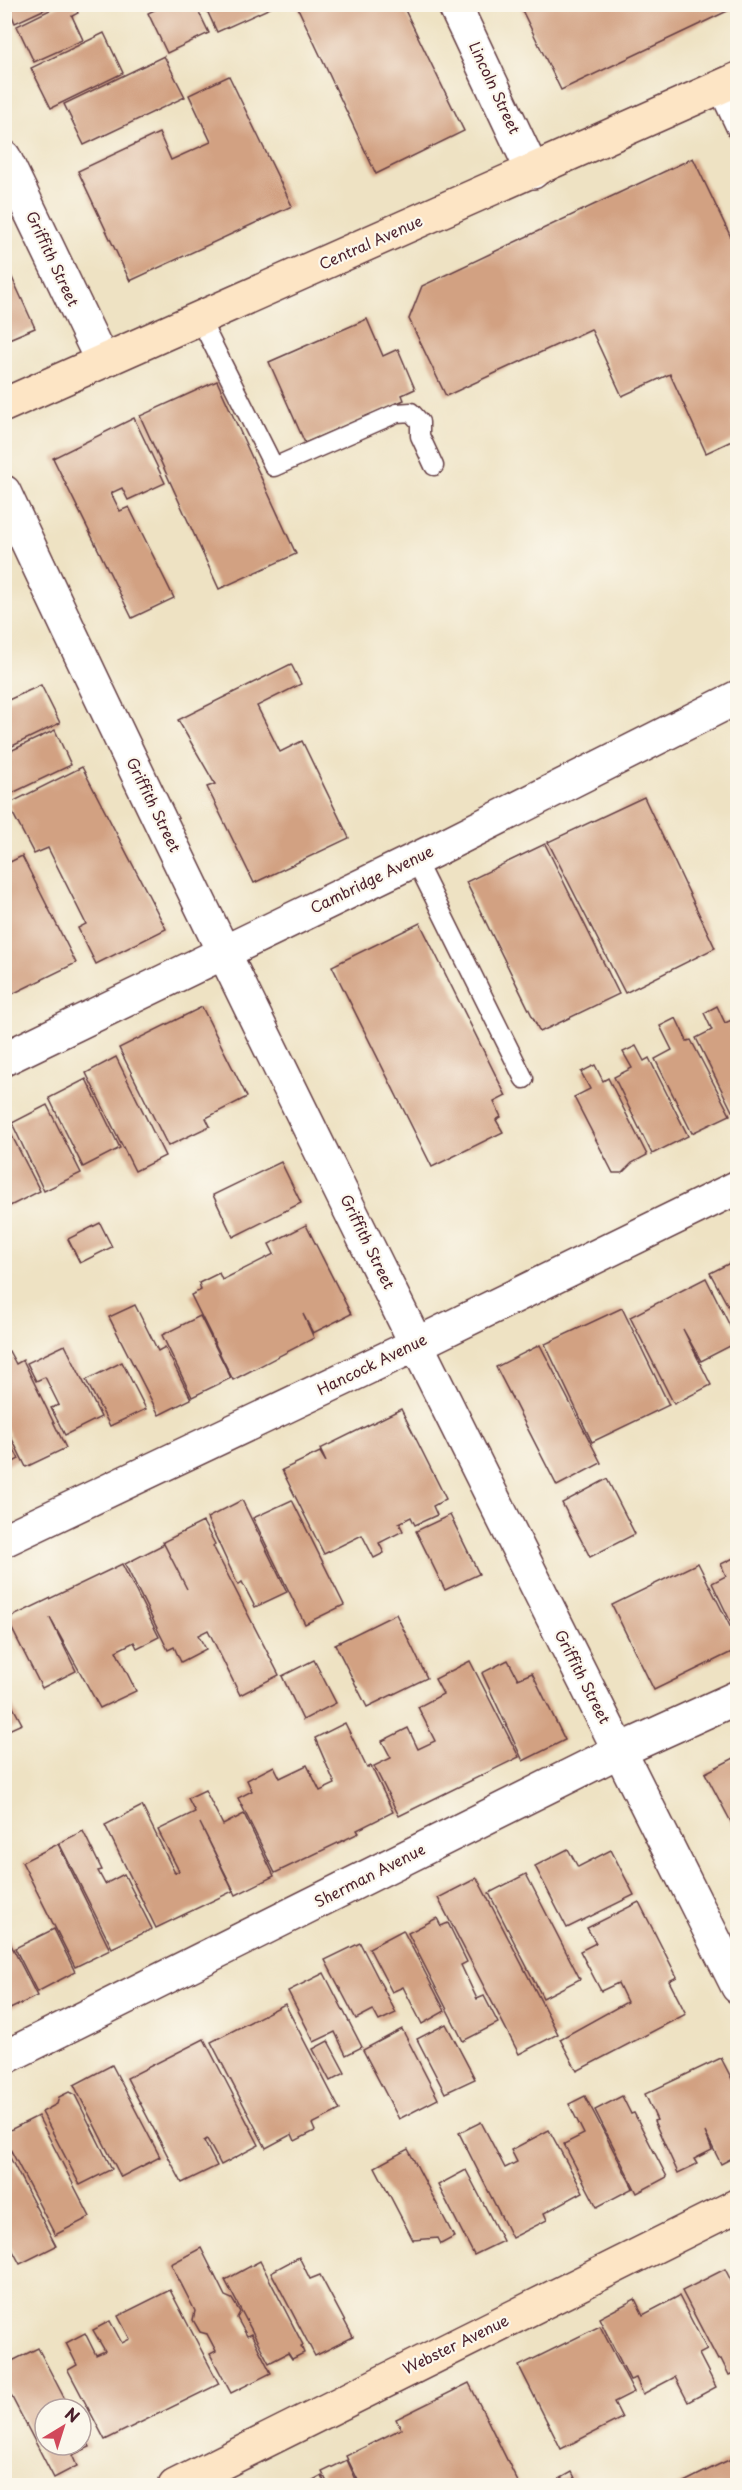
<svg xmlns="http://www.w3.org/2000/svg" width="742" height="2490" viewBox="0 0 742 2490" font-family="'Playpen Sans',sans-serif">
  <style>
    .building { fill: #d2a182 }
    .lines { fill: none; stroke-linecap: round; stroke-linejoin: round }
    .lane-casing { stroke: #633c42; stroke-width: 21 }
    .street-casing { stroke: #633c42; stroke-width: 36 }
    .secondary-casing { stroke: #633c42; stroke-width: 36 }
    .lane { stroke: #fff; stroke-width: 18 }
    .street { stroke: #fff; stroke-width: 33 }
    .secondary { stroke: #fde5c5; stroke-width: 33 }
    .labels { text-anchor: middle; stroke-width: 4.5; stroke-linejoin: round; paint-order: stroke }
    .street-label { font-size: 15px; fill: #4a1f2b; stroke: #fbf7ec }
  </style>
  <rect width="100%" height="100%" fill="#fbf7ec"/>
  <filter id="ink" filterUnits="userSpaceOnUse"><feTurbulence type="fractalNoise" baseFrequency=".0167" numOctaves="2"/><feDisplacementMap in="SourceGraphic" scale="12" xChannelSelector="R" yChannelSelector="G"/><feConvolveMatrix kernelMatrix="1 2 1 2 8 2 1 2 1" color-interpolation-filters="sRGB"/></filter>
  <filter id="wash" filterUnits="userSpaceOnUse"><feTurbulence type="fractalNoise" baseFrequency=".008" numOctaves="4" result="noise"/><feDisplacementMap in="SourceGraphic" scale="24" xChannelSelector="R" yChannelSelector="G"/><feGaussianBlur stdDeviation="1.35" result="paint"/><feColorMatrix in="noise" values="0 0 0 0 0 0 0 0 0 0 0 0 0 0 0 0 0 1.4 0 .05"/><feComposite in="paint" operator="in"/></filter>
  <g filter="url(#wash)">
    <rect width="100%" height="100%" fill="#eee2c3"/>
    <g id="blocks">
      <g class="building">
        <path d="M7,4H56L15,23Z"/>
        <path d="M62,4H74L78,13L72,16L83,40L34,62L17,26Z"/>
        <path d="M167,4H195L209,33L167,53L148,13Z"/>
        <path d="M204,4H279L217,32Z"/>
        <path d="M296,4H402L464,131L376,174Z"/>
        <path d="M519,4H738V6L561,90Z"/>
        <path d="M104,33L123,73L51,108L31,68Z"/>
        <path d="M164,56L185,97L84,145L64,104Z"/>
        <path d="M229,76L292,206L130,281L78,171L159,133L171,160L211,142L189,95Z"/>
        <path d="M693,158L738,252V421L732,423L738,438L706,453L670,374L622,396L591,329L446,396L409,319L422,286Z"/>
        <path d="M4,260L35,328L4,341Z"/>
        <path d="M367,319L383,356L398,349L415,389L402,395L404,400L305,443L269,362Z"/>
        <path d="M217,381L296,554L219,589L140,416Z"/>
        <path d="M134,418L165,483L128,500L122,488L111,493L120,511L129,507L174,598L132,618L53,458Z"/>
        <path d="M291,664L301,684L257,706L280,752L302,741L349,838L254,883L207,787L215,784L178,720Z"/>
        <path d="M41,685L60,723L4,750V702Z"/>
        <path d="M55,730L71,765L4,797V754Z"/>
        <path d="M82,767L166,929L96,964L78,928L86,924L48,848L34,854L8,804Z"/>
        <path d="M644,797L715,948L625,993L548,842Z"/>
        <path d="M545,844L619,994L540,1032L466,882Z"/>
        <path d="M22,856L76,963L4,998V865Z"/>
        <path d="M420,923L506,1096L494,1102L501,1117L496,1120L503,1132L432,1167L332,966Z"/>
        <path d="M717,1006L725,1023L734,1019L738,1026V1108L732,1111L696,1038L712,1030L704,1013Z"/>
        <path d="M202,1007L247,1097L206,1118L210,1126L168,1146L119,1048Z"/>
        <path d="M676,1018L687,1041L691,1040L730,1115L692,1133L655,1059L672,1050L660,1026Z"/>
        <path d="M636,1046L644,1061L649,1058L688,1136L652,1154L614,1077L632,1068L623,1052Z"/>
        <path d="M116,1057L165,1156L135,1171L86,1073Z"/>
        <path d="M595,1065L603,1081L608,1078L647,1155L632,1163L622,1173H613L574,1097L590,1089L581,1072Z"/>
        <path d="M86,1079L120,1148L83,1167L49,1098Z"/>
        <path d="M47,1105L81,1173L44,1191L12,1123Z"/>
        <path d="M7,1126L40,1191L4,1209V1127Z"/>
        <path d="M281,1162L301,1203L233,1237L213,1195Z"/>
        <path d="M100,1223L112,1247L80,1263L68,1239Z"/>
        <path d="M306,1225L351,1314L313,1333L303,1314L314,1338L233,1380L191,1295L201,1290L199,1283L219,1273L222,1280L274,1254L269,1244Z"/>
        <path d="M738,1259V1324L710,1273Z"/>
        <path d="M706,1278L738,1342L701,1361L683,1329L711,1385L674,1404L630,1317Z"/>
        <path d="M135,1305L158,1351L165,1347L191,1399L159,1415L109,1317Z"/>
        <path d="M622,1308L669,1405L592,1442L545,1344Z"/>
        <path d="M200,1316L231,1378L192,1397L162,1335Z"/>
        <path d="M65,1345L101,1417L65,1435L51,1408L59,1405L45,1377L36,1381L27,1363Z"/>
        <path d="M540,1345L601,1463L557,1486L496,1367Z"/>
        <path d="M9,1351L16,1364L23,1360L66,1448L26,1467L4,1423V1354Z"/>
        <path d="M122,1362L146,1409L110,1426L86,1380Z"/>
        <path d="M401,1409L446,1499L433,1506L437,1515L415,1525L411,1517L399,1523L403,1531L379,1543L384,1553L374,1558L362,1535L324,1554L282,1470L320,1452L326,1462L320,1449Z"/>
        <path d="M4,1431L19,1459L4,1467Z"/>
        <path d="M607,1479L635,1534L590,1557L562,1503Z"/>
        <path d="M242,1500L287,1592L255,1607L242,1582L238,1585L207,1518Z"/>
        <path d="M292,1500L344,1605L305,1624L253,1518Z"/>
        <path d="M450,1515L479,1574L445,1590L416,1531Z"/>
        <path d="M203,1522L215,1544L213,1546L279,1675L240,1695L208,1630L198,1635L206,1649L181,1662L174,1647L168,1650L125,1564L164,1544L187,1589L163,1542Z"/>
        <path d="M738,1556V1637L712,1583L726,1576L721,1564Z"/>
        <path d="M698,1563L738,1642V1649L654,1690L612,1605Z"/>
        <path d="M122,1564L159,1637L137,1648L134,1642L116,1651L136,1691L100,1708L50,1618L76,1671L42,1688L7,1619Z"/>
        <path d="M396,1614L427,1678L367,1707L335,1644Z"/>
        <path d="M314,1660L336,1703L303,1720L282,1676Z"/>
        <path d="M508,1660L518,1679L532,1673L565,1740L523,1761L482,1673Z"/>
        <path d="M470,1661L519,1757L399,1816L374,1766L391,1758L382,1741L408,1728L418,1749L435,1741L418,1707L443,1694L435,1679Z"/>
        <path d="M4,1690L22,1724L4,1732Z"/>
        <path d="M345,1723L367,1768L371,1766L393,1812L357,1830L359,1833L275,1873L238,1798L252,1791L247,1780L274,1766L280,1778L307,1765L320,1791L335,1784L315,1738Z"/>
        <path d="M738,1756V1835L705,1773Z"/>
        <path d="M205,1790L223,1825L244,1814L274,1876L236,1895L200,1823L233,1891L156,1928L105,1825L142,1806L175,1873L179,1871L158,1830L195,1812L188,1798Z"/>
        <path d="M83,1831L102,1870L98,1871L105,1884L124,1874L152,1929L112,1948L59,1843Z"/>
        <path d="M58,1844L110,1950L75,1967L22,1862Z"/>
        <path d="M568,1849L578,1867L611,1850L634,1895L567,1928L535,1866Z"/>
        <path d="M526,1874L580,1979L543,1998L489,1893Z"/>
        <path d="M477,1878L558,2034L519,2054L438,1898Z"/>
        <path d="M639,1902L677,1977L669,1981L686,2014L577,2071L560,2039L627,2002L618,1983L601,1991L580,1951L596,1943L587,1928Z"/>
        <path d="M437,1918L441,1926L448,1923L467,1962L461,1965L477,1999L484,1996L498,2023L463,2041L408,1933Z"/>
        <path d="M54,1929L75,1972L37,1992L15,1948Z"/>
        <path d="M403,1930L445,2011L422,2024L403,1987L392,1992L369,1948Z"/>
        <path d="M4,1931L37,1996L4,2012Z"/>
        <path d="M360,1943L396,2013L379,2021L373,2010L356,2019L325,1960Z"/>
        <path d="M324,1973L362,2047L346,2055L335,2032L314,2042L288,1991Z"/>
        <path d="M285,2004L340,2110L312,2124L315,2131L295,2141L292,2134L266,2148L211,2042Z"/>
        <path d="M446,2024L475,2079L445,2093L417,2039Z"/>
        <path d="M402,2029L438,2099L399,2119L363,2050Z"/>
        <path d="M204,2039L259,2145L221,2165L207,2139L204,2141L217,2166L182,2183L127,2078Z"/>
        <path d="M328,2041L345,2073L330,2081L313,2049Z"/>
        <path d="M721,2058L738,2091V2155L721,2164L705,2132L712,2150L694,2159L697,2164L678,2173L654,2121L657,2120L645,2094Z"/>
        <path d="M112,2065L160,2157L121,2177L74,2085Z"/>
        <path d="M69,2092L75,2095L112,2169L80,2185L42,2112L57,2104L59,2097Z"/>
        <path d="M585,2096L633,2188L597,2207L564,2144L584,2134L569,2104Z"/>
        <path d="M622,2096L631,2114L634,2113L667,2177L637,2193L595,2110Z"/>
        <path d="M38,2116L90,2217L55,2235L4,2137V2133Z"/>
        <path d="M481,2122L505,2168L517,2162L511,2150L549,2130L583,2192L544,2213L547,2220L512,2238L459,2133Z"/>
        <path d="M4,2146L56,2246L20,2264L4,2234Z"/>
        <path d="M408,2149L454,2237L441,2244L438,2238L413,2240L375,2167Z"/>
        <path d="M466,2170L503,2241L474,2255L438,2185Z"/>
        <path d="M201,2248L225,2296L232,2299L240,2312L237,2318L247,2336L251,2334L271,2373L231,2393L210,2354L216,2351L207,2334L200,2332L193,2320L195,2311L171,2264Z"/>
        <path d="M299,2257L310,2279L320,2275L353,2337L315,2356L271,2272Z"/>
        <path d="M260,2261L303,2345L301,2346L304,2353L292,2359L288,2353L269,2363L225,2280Z"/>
        <path d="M725,2269L738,2294V2371L729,2375L721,2359L718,2360L682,2291Z"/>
        <path d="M170,2290L219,2384L105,2440L68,2370L77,2365L66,2343L85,2333L96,2355L105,2351L93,2330L110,2321L122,2343L130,2339L118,2316Z"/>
        <path d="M679,2296L707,2350L699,2354L716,2387L688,2402L675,2377L643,2394L636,2378L630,2380L599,2318L635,2299L643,2315Z"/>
        <path d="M600,2326L634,2392L614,2402L622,2418L561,2449L519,2366Z"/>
        <path d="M38,2348L70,2409H45V2445H81V2430L90,2447L72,2455L77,2466L54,2478L4,2382V2365Z"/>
        <path d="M469,2383L520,2486H361L346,2456L401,2429L396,2419Z"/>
        <path d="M738,2456V2486H676L718,2465Z"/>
        <path d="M347,2460L359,2486H329L322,2472Z"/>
        <path d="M572,2472L579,2486H547Z"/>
        <path d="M322,2476L326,2486H304Z"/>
      </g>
    </g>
  </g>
  <g filter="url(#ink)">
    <use href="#blocks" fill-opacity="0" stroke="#633c42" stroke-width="1.5"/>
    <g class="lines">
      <defs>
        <g id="lane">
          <path d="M717,88L738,133"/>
          <path d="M200,319L274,467L397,413L411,412L420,422V436L434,466"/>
          <path d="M415,859L524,1079"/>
        </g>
        <g id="street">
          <path d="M454,4L533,172"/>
          <path d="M4,157L102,361"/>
          <path d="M4,492C239,995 489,1491 738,1987"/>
          <path d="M4,1059L433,851L738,697"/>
          <path d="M4,1540L417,1344L738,1187"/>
          <path d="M4,2058L619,1751L738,1697"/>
        </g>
        <g id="secondary">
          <path d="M4,405L738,79"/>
          <path d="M175,2486L738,2205"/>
        </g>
      </defs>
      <use href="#lane" class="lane-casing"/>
      <use href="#street" class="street-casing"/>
      <use href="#secondary" class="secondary-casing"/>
      <use href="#lane" class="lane"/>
      <use href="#street" class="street"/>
      <use href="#secondary" class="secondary"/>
    </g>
  </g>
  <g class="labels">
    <g class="street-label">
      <text transform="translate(494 88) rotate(65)" y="5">Lincoln Street</text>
      <text transform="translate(371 243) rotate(-24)" y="5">Central Avenue</text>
      <text transform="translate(52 259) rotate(65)" y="5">Griffith Street</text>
      <text transform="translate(153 805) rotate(64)" y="5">Griffith Street</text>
      <text transform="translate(372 880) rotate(-26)" y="5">Cambridge Avenue</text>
      <text transform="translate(367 1242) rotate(64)" y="5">Griffith Street</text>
      <text transform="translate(372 1365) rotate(-26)" y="5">Hancock Avenue</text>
      <text transform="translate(582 1677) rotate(63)" y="5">Griffith Street</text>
      <text transform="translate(370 1876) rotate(-27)" y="5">Sherman Avenue</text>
      <text transform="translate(456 2345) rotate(-26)" y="5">Webster Avenue</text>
    </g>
  </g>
  <rect width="742" height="2490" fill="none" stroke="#fbf7ec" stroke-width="24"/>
  <g transform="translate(63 2427) rotate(38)"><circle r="28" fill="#fbf7ec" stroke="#b4a19f" stroke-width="1.5"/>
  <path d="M0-4.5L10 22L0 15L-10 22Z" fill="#d1495b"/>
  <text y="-9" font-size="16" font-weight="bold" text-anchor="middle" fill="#4a1f2b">N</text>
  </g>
</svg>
